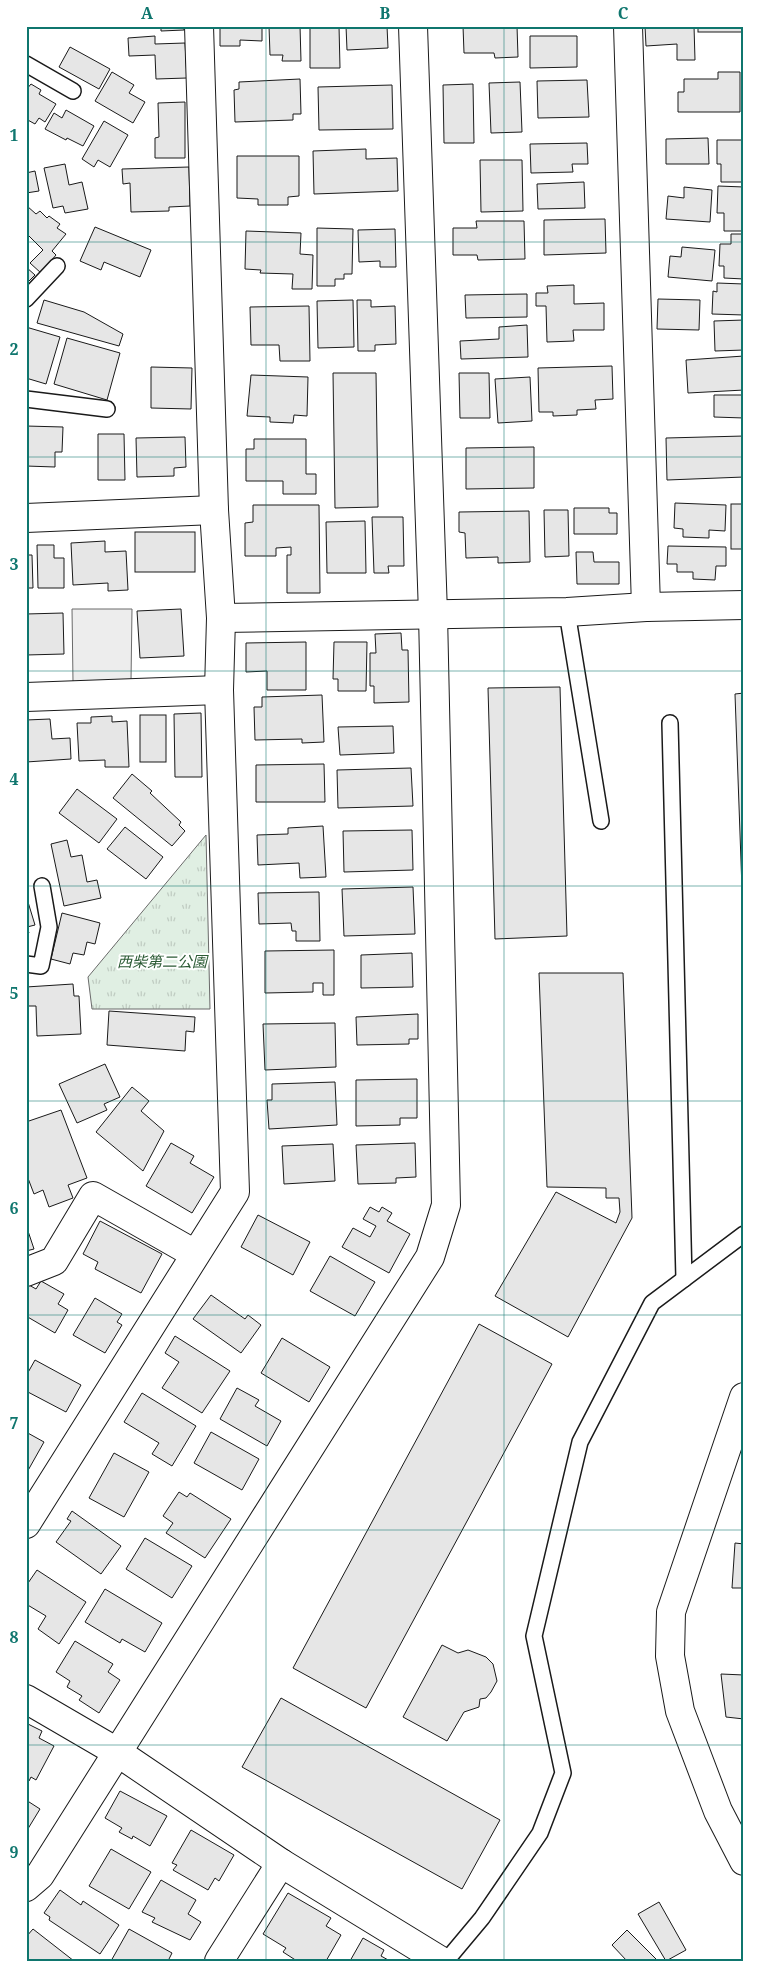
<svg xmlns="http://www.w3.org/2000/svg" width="770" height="1987" viewBox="0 0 770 1987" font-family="'Noto Serif','Noto Sans JP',serif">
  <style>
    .park { fill: url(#park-tufts); stroke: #6a6a6a }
    .parking { fill: #ededed; stroke: #6a6a6a }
    .building { fill: #e6e6e6; stroke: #1a1a1a }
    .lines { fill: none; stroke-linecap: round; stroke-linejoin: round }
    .service-casing { stroke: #1a1a1a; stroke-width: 18 }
    .minor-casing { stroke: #1a1a1a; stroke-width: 30 }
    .service { stroke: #fff; stroke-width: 15 }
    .minor { stroke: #fff; stroke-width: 28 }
    .grid { fill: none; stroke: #0f766e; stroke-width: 1; stroke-opacity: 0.55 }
    .labels { text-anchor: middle; stroke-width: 4; stroke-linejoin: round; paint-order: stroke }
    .park-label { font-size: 15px; font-style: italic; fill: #2b5a34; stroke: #fff }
    .neatline { fill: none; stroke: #0f766e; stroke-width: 2 }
    .grid-label { font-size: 16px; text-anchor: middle; font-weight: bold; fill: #0f766e }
  </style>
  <defs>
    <pattern id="park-tufts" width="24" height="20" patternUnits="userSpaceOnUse" patternTransform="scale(1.25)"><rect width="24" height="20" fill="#e0efe3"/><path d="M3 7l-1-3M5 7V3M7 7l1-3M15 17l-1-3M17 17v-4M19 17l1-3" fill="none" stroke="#c0ccc2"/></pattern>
  </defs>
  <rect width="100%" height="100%" fill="#fff"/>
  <path class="park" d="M206,835L210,1009H92L88,977Z"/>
  <path class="parking" d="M72,609H132L131,681L73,682Z"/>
  <g class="building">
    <path d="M161,26H184V30L161,31Z"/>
    <path d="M220,26H262V41L240,40V46H220Z"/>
    <path d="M269,26H300L301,61H282L283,55H270Z"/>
    <path d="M310,26H339L340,68H310Z"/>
    <path d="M346,26H387L388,48L347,50Z"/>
    <path d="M463,26H517L518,57L495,58L494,53H464Z"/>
    <path d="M645,26H694L695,60H677V44L646,46Z"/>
    <rect x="698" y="26" width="46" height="6"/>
    <path d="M155,36V44L185,43L187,78L156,79L155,55L129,56L128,38Z"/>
    <path d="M530,36H577V67L530,68Z"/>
    <path d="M70,47L110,69L99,89L59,67Z"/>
    <path d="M112,72L134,85L129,93L145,102L133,123L95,101Z"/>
    <path d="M718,72H740V112H678V92H684V79H718Z"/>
    <path d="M300,79L301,114H293V120L235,122L234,90L239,89V82Z"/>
    <path d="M587,80L589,117L538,118L537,81Z"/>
    <path d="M520,82L522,132L491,133L489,83Z"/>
    <path d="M31,84L41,90L39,94L56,104L45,122L39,118L35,124L26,119V90Z"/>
    <path d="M473,84L474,143H444L443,85Z"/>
    <path d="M392,85L393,129L319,130L318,87Z"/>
    <path d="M185,102V158H155V138L159,137L158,103Z"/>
    <path d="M66,110L94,126L83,146L67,138L66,140L45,129L54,113L62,118Z"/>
    <path d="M104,121L128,135L110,167L98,160L94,167L82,159Z"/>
    <path d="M708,138L709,164H666V139Z"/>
    <path d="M717,140H744V182H721V164H717Z"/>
    <path d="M587,143L588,164H572L573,172L531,173L530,144Z"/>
    <path d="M366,149V159L397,158L398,191L314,194L313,151Z"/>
    <path d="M237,156H299V196L288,197V205H258V199L237,198Z"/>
    <path d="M480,160H522L523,211L481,212Z"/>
    <path d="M65,164L69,185L82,182L88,209L65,213L63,206L53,208L44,168Z"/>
    <path d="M189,167L190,206L169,207V211L131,212L130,183L123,184L122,169Z"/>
    <path d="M35,171L39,191L26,193V173Z"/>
    <path d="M584,182L585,208L538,209L537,184Z"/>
    <path d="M718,186L744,187V231H724V213H717Z"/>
    <path d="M684,187L712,190L710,222L666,219L668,196L684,198Z"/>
    <path d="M27,206L36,214L40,211L47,218L49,216L60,224L57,228L66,234L52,251L56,255L41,273L30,263L43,250L28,235L26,237Z"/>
    <path d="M605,219L606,253L544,255V220Z"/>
    <path d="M476,221H524L525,259L478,260L477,255H453V228H477Z"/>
    <path d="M95,227L151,250L140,277L104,262L101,270L80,261Z"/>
    <path d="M317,228L353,229L352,274H344V279H335V286H317Z"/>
    <path d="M395,229L396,267H380V261L359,262L358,230Z"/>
    <path d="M246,231L301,233L300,254L313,255L312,289H292L293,274L260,273L261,270L245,269Z"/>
    <path d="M731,234H744V279L724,278V266H719L720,244H731Z"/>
    <path d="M682,247L715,250L712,281L668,277L670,256L681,257Z"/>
    <path d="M26,267L35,275L26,284Z"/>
    <path d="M717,283L744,284V315L712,314L713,291L717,292Z"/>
    <path d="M574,285V304L604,303V330H573L574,341L547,342L546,306H536V293H548L547,286Z"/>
    <path d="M527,294V317L466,318L465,295Z"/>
    <path d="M658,299L700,300L699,330L657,329Z"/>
    <path d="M44,300L84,312L123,334L119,346L37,323Z"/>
    <path d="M353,300L354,347L318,348L317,301Z"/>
    <path d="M357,300H371V307L395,306L396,344L375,345V351H358Z"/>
    <path d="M309,306L310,361H280L279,345H251L250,307Z"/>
    <path d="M744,320V350L715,351L714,321Z"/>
    <path d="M527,325L528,357L461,359L460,341L499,339V327Z"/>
    <path d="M26,327L60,337L46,384L26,378Z"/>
    <path d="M67,338L120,353L107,400L54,384Z"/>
    <path d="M744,356V390L688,393L686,360Z"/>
    <path d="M612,366L613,399L595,400L596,409L577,410V415L553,416V412H539L538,368Z"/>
    <path d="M151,367L192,368L191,409L151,408Z"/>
    <path d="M333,373H376L378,507L335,508Z"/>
    <path d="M459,373H489L490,418H460Z"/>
    <path d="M251,375L308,377L307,416L294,415L293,423L270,422V417L247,416Z"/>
    <path d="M530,377L532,421L498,423L495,379Z"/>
    <path d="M714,395H744V418L714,417Z"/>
    <path d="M26,426L63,427L62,452H55V467L26,466Z"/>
    <path d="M98,434H124L125,480H98Z"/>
    <path d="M744,436V477L667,480L666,438Z"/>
    <path d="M185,437L186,467L174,468V476L137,477L136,438Z"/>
    <path d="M254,439H306V474H316V494H283V481H246V449H254Z"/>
    <path d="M534,447V488L466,489V448Z"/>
    <path d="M675,503L726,505L725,531L709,530V538L683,537V529L674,528Z"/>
    <rect x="731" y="504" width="13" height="45"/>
    <path d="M253,505H319L320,593H287V555H291V547L276,548V556H245V523L253,522Z"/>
    <path d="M574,508H609V513H617V534H574Z"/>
    <path d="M544,510H568L569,556L545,557Z"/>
    <path d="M529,511L530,562L498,563V557L466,558L465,533L459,532V512Z"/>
    <path d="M372,517H403L404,566H388L389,573H374Z"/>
    <path d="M365,521L366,573H327L326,522Z"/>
    <rect x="135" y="532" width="60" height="40"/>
    <path d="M105,541V552L126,551L128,590L108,591V583L73,585L71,543Z"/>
    <path d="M37,545H54V558H64V588H38Z"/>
    <path d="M668,546L726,547V566H716L715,580L693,579V572H677V564H667Z"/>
    <path d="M576,552H593L594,562H619V584H577Z"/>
    <path d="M26,555H32L33,588H26Z"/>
    <path d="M181,609L184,656L140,658L137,611Z"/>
    <path d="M63,613L64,654L26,655V614Z"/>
    <path d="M401,633L402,650H408L409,702L374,703V686H370V653H376L375,634Z"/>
    <path d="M306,642V690H267V671L246,672V643Z"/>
    <path d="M334,642H367L366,691H338V679H333Z"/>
    <path d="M560,687L567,936L495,939L488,688Z"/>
    <path d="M744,693V945L735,694Z"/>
    <path d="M322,695L324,742L302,743V739L255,740L254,707H262V697Z"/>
    <path d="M201,713L202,777H175L174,714Z"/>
    <rect x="140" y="715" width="26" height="47"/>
    <path d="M112,716V722L127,721L129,767H105V760L79,761L77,723H91V717Z"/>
    <path d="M50,719L52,739L70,738L71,759L26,762V720Z"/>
    <path d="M393,726L394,753L340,755L338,727Z"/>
    <path d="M324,764L325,802H256V765Z"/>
    <path d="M411,768L413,806L338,808L337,770Z"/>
    <path d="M132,774L152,791L150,793L181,822L179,825L185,831L172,846L113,798Z"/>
    <path d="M77,789L117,819L99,843L59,813Z"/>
    <path d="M323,826L326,877L300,878L299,863L258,865L257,835L288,834V828Z"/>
    <path d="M125,827L163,857L146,879L107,849Z"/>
    <path d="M412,830L413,870L344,872L343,831Z"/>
    <path d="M67,840L71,857L82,855L87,882L97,880L101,898L64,906L51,844Z"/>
    <path d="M413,887L415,934L344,936L342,889Z"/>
    <path d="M319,892L320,941H296V931H292L291,923L259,924L258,893Z"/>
    <path d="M28,902L35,925L27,927L29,933L26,934V903Z"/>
    <path d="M62,913L100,923L95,944L87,942L84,955L73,953L70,964L51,959Z"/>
    <path d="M334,950V995H323V983H313V992L265,993V951Z"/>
    <path d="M412,953L413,987L361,988V955Z"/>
    <path d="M539,973H623L632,1218L568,1337L495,1296L556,1192L616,1223L620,1212L619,1198H606V1188L547,1187Z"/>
    <path d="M73,984L74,996H79L81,1034L37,1036L36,1006H26V987Z"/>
    <path d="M109,1011L195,1017L194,1032L186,1031L185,1051L107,1045Z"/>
    <path d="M418,1014V1039H409V1044L357,1045L356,1017Z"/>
    <path d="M335,1023L336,1067L265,1070L263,1024Z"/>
    <path d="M105,1064L120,1097L104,1104L107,1110L77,1123L59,1084Z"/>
    <path d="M417,1079V1118H400V1125L356,1126V1080Z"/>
    <path d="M335,1082L337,1125L269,1129L267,1100H272V1084Z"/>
    <path d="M132,1087L149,1101L141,1111L164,1131L143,1171L96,1132Z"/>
    <path d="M61,1110L87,1178L68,1185L73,1198L49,1207L43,1190L34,1194L26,1173V1122Z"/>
    <path d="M171,1143L194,1156L190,1163L214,1177L192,1213L146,1186Z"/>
    <path d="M415,1143L416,1177L396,1178V1183L358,1184L356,1145Z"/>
    <path d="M333,1144L335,1181L284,1184L282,1146Z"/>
    <path d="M370,1207L379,1212L382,1207L392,1213L387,1221L410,1234L389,1273L342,1247L353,1228L370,1237L376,1226L363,1219Z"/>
    <path d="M258,1215L310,1242L293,1275L241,1247Z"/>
    <path d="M100,1221L162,1254L141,1293L95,1269L98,1262L83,1254Z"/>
    <path d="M26,1225L34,1249L26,1251Z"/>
    <path d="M330,1256L375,1282L355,1316L310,1291Z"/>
    <path d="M41,1281L64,1294L58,1304L68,1310L55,1333L26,1316V1289L29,1285L36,1289Z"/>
    <path d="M211,1295L245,1319L248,1315L261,1325L241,1353L193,1319Z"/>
    <path d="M95,1298L122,1314L117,1322L122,1325L105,1353L73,1335Z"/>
    <path d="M479,1324L552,1364L366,1708L293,1668Z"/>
    <path d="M175,1336L230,1371L202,1413L162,1388L179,1362L165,1353Z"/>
    <path d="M282,1338L330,1367L309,1402L261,1373Z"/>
    <path d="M35,1360L81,1385L66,1412L26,1391V1376Z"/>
    <path d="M237,1388L259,1400L255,1406L281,1421L267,1446L220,1419Z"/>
    <path d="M142,1393L196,1426L172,1466L152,1454L159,1443L124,1422Z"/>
    <path d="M26,1432L44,1442L26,1474Z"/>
    <path d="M211,1432L259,1459L242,1490L194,1463Z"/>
    <path d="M114,1453L149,1472L124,1517L89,1498Z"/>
    <path d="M179,1492L187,1497L190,1493L231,1519L205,1558L166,1533L173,1523L163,1516Z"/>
    <path d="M72,1511L121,1546L101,1574L56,1542L71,1521L67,1519Z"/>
    <path d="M145,1538L192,1566L172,1598L126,1569Z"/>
    <path d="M735,1543L744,1544V1588H732Z"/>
    <path d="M37,1570L86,1602L59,1644L38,1629L46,1616L26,1604V1586Z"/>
    <path d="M105,1589L162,1623L145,1652L122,1639L120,1643L85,1622Z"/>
    <path d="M75,1641L113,1664L108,1672L120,1680L99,1713L79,1700L82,1696L67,1687L70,1681L56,1672Z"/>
    <path d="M442,1645L458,1653L468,1650L486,1657L493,1664L497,1681L491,1692L486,1698L480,1699L479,1707L464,1712L447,1741L403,1717Z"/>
    <path d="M721,1674L744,1675V1719L726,1717Z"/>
    <path d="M281,1698L500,1820L462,1889L242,1767Z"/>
    <path d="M26,1723L42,1731L39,1738L54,1746L36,1780L31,1777L29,1781L26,1779Z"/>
    <path d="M120,1791L167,1816L150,1846L133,1836L132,1839L119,1832L122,1828L105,1818Z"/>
    <path d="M26,1800L40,1809L26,1832Z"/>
    <path d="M191,1830L234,1855L219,1881L215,1878L208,1890L173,1870L177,1865L172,1863Z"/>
    <path d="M111,1849L151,1872L129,1909L89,1886Z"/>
    <path d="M161,1880L196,1900L188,1914L201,1922L190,1940L152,1922L155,1918L142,1912Z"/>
    <path d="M60,1890L81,1905L83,1901L119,1925L100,1954L49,1920L50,1917L44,1913Z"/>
    <path d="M288,1893L331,1918L326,1926L341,1935L326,1961H297L283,1952L286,1948L263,1934Z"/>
    <path d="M659,1902L686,1950L666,1961L638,1914Z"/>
    <path d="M33,1929L74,1961H26V1937Z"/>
    <path d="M129,1929L172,1953L168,1961H111Z"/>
    <path d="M627,1930L658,1961H627L612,1945Z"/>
    <path d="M363,1938L384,1950L381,1956L390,1961H350Z"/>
  </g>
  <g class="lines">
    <defs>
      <g id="service">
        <path d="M26,64L73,91"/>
        <path d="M26,299L57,266"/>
        <path d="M26,399L107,409"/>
        <path d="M567,612L601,821"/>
        <path d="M670,723L684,1279"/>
        <path d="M26,964L41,966L49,927L42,886"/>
        <path d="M446,1961L482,1918L540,1833L563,1773L534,1636L580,1442L652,1303L744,1234"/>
      </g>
      <g id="minor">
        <path d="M628,26L646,607"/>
        <path d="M26,518L214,510"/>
        <path d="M221,618L567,612L646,607L744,605"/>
        <path d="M26,697L219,690"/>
        <path d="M26,1272L54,1261L93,1196L195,1254"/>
        <path d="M744,1397L671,1612L670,1656L680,1711L718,1811L744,1861"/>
        <path d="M26,1524L235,1192L219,690L221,618L214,510L199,26"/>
        <path d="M26,1699L117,1752L281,1863L441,1961"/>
        <path d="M26,1887L40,1875L430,1257L446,1205L433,614L413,26"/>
        <path d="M219,1961L281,1863"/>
      </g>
    </defs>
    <use href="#service" class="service-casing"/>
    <use href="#minor" class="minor-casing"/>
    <use href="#service" class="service"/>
    <use href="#minor" class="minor"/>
  </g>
  <path class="grid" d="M266,26V1961M504,26V1961M26,242H744M26,457H744M26,671H744M26,886H744M26,1101H744M26,1315H744M26,1530H744M26,1745H744"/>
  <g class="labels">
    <g class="park-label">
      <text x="162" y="967">西柴第二公園</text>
    </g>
  </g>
  <rect width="770" height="1987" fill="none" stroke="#ffffff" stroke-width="55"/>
  <rect x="28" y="28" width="714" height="1932" class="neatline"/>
  <g class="grid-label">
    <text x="147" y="19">A</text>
    <text x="385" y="19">B</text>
    <text x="623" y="19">C</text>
    <text x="14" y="141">1</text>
    <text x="14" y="355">2</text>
    <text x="14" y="570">3</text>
    <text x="14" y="785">4</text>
    <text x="14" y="999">5</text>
    <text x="14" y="1214">6</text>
    <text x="14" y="1429">7</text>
    <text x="14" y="1643">8</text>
    <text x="14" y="1858">9</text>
  </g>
</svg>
